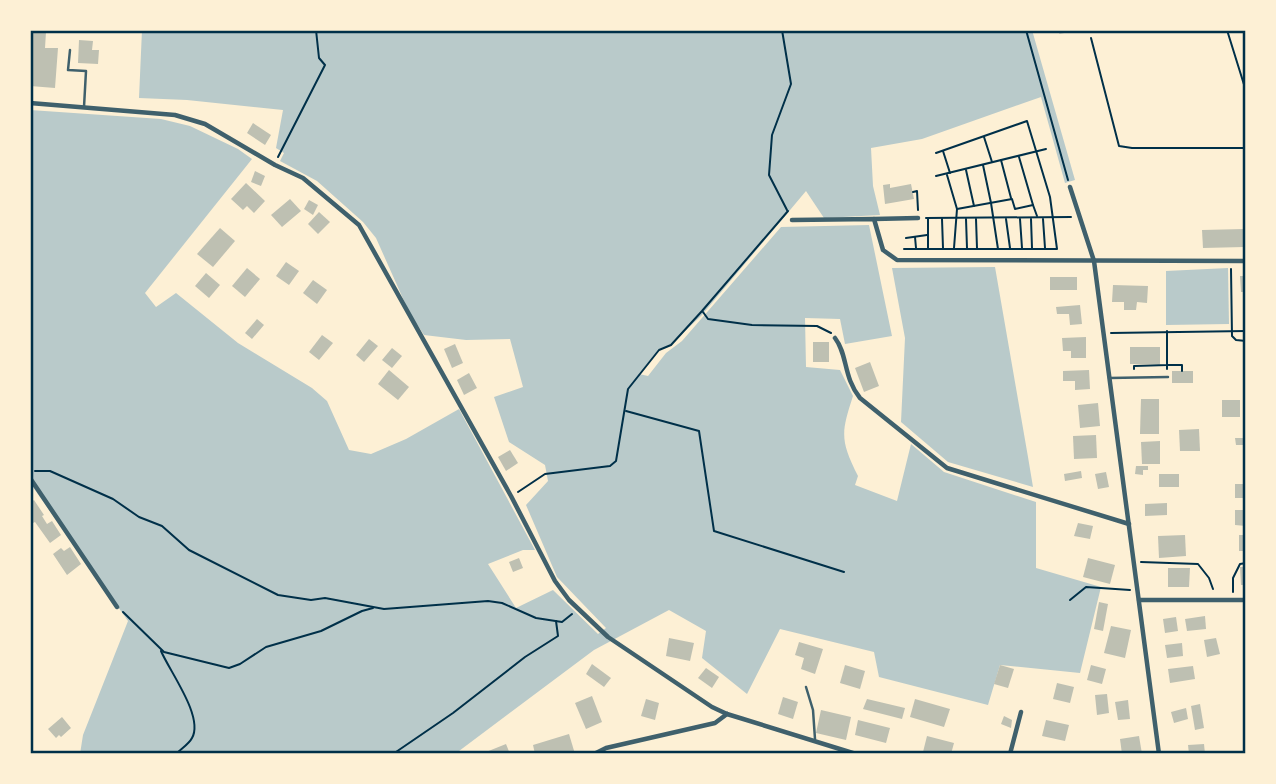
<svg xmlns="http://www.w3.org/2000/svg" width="1276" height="784" viewBox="0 0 1276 784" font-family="Helvetica,sans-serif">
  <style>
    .green { fill: #b9caca }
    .building { fill: #bec0b2 }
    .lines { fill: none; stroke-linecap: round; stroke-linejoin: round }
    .path { stroke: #003049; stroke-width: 2 }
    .service { stroke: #3f606c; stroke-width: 2.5 }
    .minor { stroke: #3f606c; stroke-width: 4.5 }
    .neatline { fill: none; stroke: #003049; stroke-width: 2.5 }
  </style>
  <rect width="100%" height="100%" fill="#fdf0d5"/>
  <g class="green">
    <path d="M142,30H1032L1075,180L1065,183L1041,97L922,139L871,148L873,186L880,215L824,218L806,191L701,316L670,345L659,349L639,374L648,376L666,353L682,341L781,227L869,225L892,336L845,344L840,319L805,318L806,367L840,370L853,396C841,433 840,440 858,476L855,485L897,501L911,444L944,472L1036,502V568L1101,587L1080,673L1000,665L988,705L879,677L874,652L780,629L747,694L702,658L706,631L669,610L594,650L455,754H80L83,735L128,621L30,483V110L161,119L190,126L238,149L252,159L145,293L156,307L176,293L238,343L312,388L327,401L349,450L371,454L406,439L459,409L535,550H523L488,564L516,608L553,590L598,634L606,628L557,577L526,505L548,481L545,465L509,442L494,397L523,387L510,339L466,340L424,335L409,312L376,238L363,222L317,181L280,161L284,153L276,148L283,110L187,100L139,98Z"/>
    <path d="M995,267L1028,457L1033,487L948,462L901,422L905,338L892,268Z"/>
    <path d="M1228,268L1229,324L1166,325V271Z"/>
  </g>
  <g class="building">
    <path d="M30,31L46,32L45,48H58L55,88L30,86Z"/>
    <path d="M79,40L93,41L92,50H99L98,64L78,63Z"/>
    <path d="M253,123L271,135L265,145L247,133Z"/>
    <path d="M255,171L265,176L261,186L251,182Z"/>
    <path d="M246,183L265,201L254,213L247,206L243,210L231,199Z"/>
    <path d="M890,184V188L911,184L914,199L885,204L883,185Z"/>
    <path d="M290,199L301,211L282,227L271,215Z"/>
    <path d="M309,200L318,205L313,215L304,209Z"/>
    <path d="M319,212L330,222L318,234L308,224Z"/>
    <path d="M220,228L235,241L213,267L197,254Z"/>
    <path d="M1244,229V247L1203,248L1202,230Z"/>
    <path d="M286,262L299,271L289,285L276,276Z"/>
    <path d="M247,268L260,279L245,297L232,286Z"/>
    <path d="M206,273L220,285L209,298L195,286Z"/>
    <path d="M1240,276H1246V292H1241Z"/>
    <rect x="1050" y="277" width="27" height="13"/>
    <path d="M313,280L327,290L317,304L303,293Z"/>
    <path d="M1113,285L1148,286L1147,303L1137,302L1136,310H1124V302H1112Z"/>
    <path d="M1080,305L1082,324L1070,325L1069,314H1057L1056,307Z"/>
    <path d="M257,319L264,325L252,339L245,333Z"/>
    <path d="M322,335L333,343L319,360L309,352Z"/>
    <path d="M1086,337V358H1071V351H1063L1062,338Z"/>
    <path d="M369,339L378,346L364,362L356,355Z"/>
    <rect x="813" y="342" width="16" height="20"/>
    <path d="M455,344L463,363L452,368L444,349Z"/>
    <rect x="1130" y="347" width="30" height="17"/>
    <path d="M392,348L402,356L392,368L382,360Z"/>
    <path d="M870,362L879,386L864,392L855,368Z"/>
    <path d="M389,370L409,387L398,400L378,384Z"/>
    <path d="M1089,370L1090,389L1075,390V381H1063V371Z"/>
    <rect x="1172" y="371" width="21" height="12"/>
    <path d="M469,373L477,388L464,395L457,380Z"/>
    <path d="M1141,399H1159V434H1140Z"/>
    <rect x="1222" y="400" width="18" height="17"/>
    <path d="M1098,403L1100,426L1080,428L1078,405Z"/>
    <path d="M1199,429L1200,451H1180L1179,430Z"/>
    <path d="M1096,435L1097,458L1074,459L1073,436Z"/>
    <path d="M1235,438H1246V445H1236Z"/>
    <path d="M1160,441V464H1142L1141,442Z"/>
    <path d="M510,450L518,463L506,471L498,457Z"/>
    <path d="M1136,466H1148V470H1143V475L1135,474Z"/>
    <path d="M1081,471L1082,478L1065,481L1064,474Z"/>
    <path d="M1106,472L1109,487L1098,489L1095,474Z"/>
    <rect x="1159" y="474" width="20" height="13"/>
    <rect x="1235" y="484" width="11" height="14"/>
    <path d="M34,500L44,515L42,516L47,524L52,521L61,535L50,543L35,522L33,523L30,518V503Z"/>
    <path d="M1167,503V515L1145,516V504Z"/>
    <path d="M1235,510H1246V526L1235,525Z"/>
    <path d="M1078,523L1093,526L1090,539L1074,536Z"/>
    <path d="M1185,535L1186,556L1159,558L1158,536Z"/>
    <rect x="1239" y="535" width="7" height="16"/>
    <path d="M70,547L81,564L67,575L53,554L61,548L64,551Z"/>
    <path d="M519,558L523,568L513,572L509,562Z"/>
    <path d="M1088,558L1115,565L1110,584L1083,577Z"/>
    <path d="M1240,567H1246V585H1241Z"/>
    <path d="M1168,568H1190L1189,587H1168Z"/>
    <path d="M1099,602L1108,604L1103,631L1094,629Z"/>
    <path d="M1205,616L1206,629L1187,631L1185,619Z"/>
    <path d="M1176,617L1178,631L1165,633L1163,619Z"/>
    <path d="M1111,626L1131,630L1125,658L1104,653Z"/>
    <path d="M669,638L694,643L690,661L666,656Z"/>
    <path d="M1216,638L1220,654L1207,657L1204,640Z"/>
    <path d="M799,642L823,649L815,674L801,669L804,658L795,655Z"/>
    <path d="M1182,643L1183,656L1167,658L1165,645Z"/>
    <path d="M592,664L611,678L604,687L586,674Z"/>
    <path d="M845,665L865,671L860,689L840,683Z"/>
    <path d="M1000,665L1014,669L1008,688L994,684Z"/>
    <path d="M1091,665L1106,669L1102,684L1087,680Z"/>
    <path d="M1193,666L1195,679L1170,683L1168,669Z"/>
    <path d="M706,668L719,677L712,688L698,678Z"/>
    <path d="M1057,683L1074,687L1070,703L1053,699Z"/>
    <path d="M1107,694L1109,713L1097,715L1095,695Z"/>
    <path d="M592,696L602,722L586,729L575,703Z"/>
    <path d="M783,697L798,702L793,719L778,714Z"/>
    <path d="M646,699L659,703L655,720L641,716Z"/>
    <path d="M867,699L905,708L902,719L863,709Z"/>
    <path d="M915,699L950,709L944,727L910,717Z"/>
    <path d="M1128,700L1130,719L1118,720L1115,702Z"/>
    <path d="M1200,704L1204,728L1195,730L1191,706Z"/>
    <path d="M1186,708L1188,719L1174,723L1171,712Z"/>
    <path d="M821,710L851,717L846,740L816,733Z"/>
    <path d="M1004,716L1012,720L1011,728L1001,724Z"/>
    <path d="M62,717L71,728L61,737L59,735L56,738L48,729Z"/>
    <path d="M858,720L890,728L886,743L855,735Z"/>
    <path d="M1046,720L1069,725L1065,741L1042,736Z"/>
    <path d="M569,734L575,754H535L533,745Z"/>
    <path d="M927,736L954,743L951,754L923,752Z"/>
    <path d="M1139,736L1142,754H1122L1120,739Z"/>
    <path d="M506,744L510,754H481Z"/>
    <path d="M1204,744L1205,754H1189L1188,745Z"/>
  </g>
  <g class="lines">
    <g class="path">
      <path d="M782,30L791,84L772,135L769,175L787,210"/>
      <path d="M1026,30L1068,180"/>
      <path d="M1227,30L1246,91"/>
      <path d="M1091,38L1119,146L1132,148H1246"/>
      <path d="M984,137L992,162"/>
      <path d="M943,151L950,173"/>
      <path d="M278,157L325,65L319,58L316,30"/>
      <path d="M1019,157L1033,205"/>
      <path d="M1001,160L1011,198"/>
      <path d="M983,165L991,203L998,249"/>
      <path d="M966,170L974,206"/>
      <path d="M947,175L957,209L954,248"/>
      <path d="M936,176L1046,149"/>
      <path d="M913,192L917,191L918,210"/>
      <path d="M957,209L1012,199L1015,209L1033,205L1037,216"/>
      <path d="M926,218L1071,217"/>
      <path d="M942,219L943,248"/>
      <path d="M966,219L967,248"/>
      <path d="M976,219L977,248"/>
      <path d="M1006,219L1010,248"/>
      <path d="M1020,219L1022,248"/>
      <path d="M1031,219L1032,248"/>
      <path d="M1043,219L1045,248"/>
      <path d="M915,237L916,248"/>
      <path d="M906,238L927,235"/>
      <path d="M928,248V219"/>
      <path d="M904,249H1057L1050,197L1027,121L936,153"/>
      <path d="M1231,269L1232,336L1236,340L1246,341"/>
      <path d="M703,312L708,319L752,325L817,326L831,333"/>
      <path d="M1111,333L1246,331"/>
      <path d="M1134,369V366L1167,365V331"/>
      <path d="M1167,369V365H1182V371"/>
      <path d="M626,411L699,431L714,531L844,572"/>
      <path d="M35,471H50L113,499L139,517L162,526L189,550L278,595L311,600L325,598L384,609L488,601L502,603L536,618L562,622L572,614"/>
      <path d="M518,492L545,474L610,466L616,461L628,389L659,350L671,345L702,311L788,211"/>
      <path d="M1141,562L1198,564L1209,578L1213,589"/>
      <path d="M1233,592V578L1240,564L1246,563"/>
      <path d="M1070,600L1086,587L1130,590"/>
      <path d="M123,612L164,652L229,668L240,664L266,647L321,631L362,611L373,608"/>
      <path d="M161,651C170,672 204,717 192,738C189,744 181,749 176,754"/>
      <path d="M393,754L453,713L525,657L558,636L556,621"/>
    </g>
    <g class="service">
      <path d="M1054,30L1060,32L1093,30"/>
      <path d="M70,50L68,70L86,71L84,107"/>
      <path d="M1109,378L1168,377"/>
      <path d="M806,687L813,710L815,739"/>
    </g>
    <g class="minor">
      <path d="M30,103L175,115L205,124L275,165L303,178L359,225L511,496L555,581L569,600L608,637L712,707L727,714L856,754"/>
      <path d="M1070,187L1094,261L1159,754"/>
      <path d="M874,219L918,218"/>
      <path d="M792,220L874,219L883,250L897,260L1246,261"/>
      <path d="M835,338C848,355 843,377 860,398L947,468L1129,524"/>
      <path d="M30,478L117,607"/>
      <path d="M1139,600H1246"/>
      <path d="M594,754L606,748L715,723L727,714"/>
      <path d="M1010,754L1021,712"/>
    </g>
  </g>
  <rect width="1276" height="784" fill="none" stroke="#fdf0d5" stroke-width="63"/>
  <rect x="32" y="32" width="1212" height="720" class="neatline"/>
</svg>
